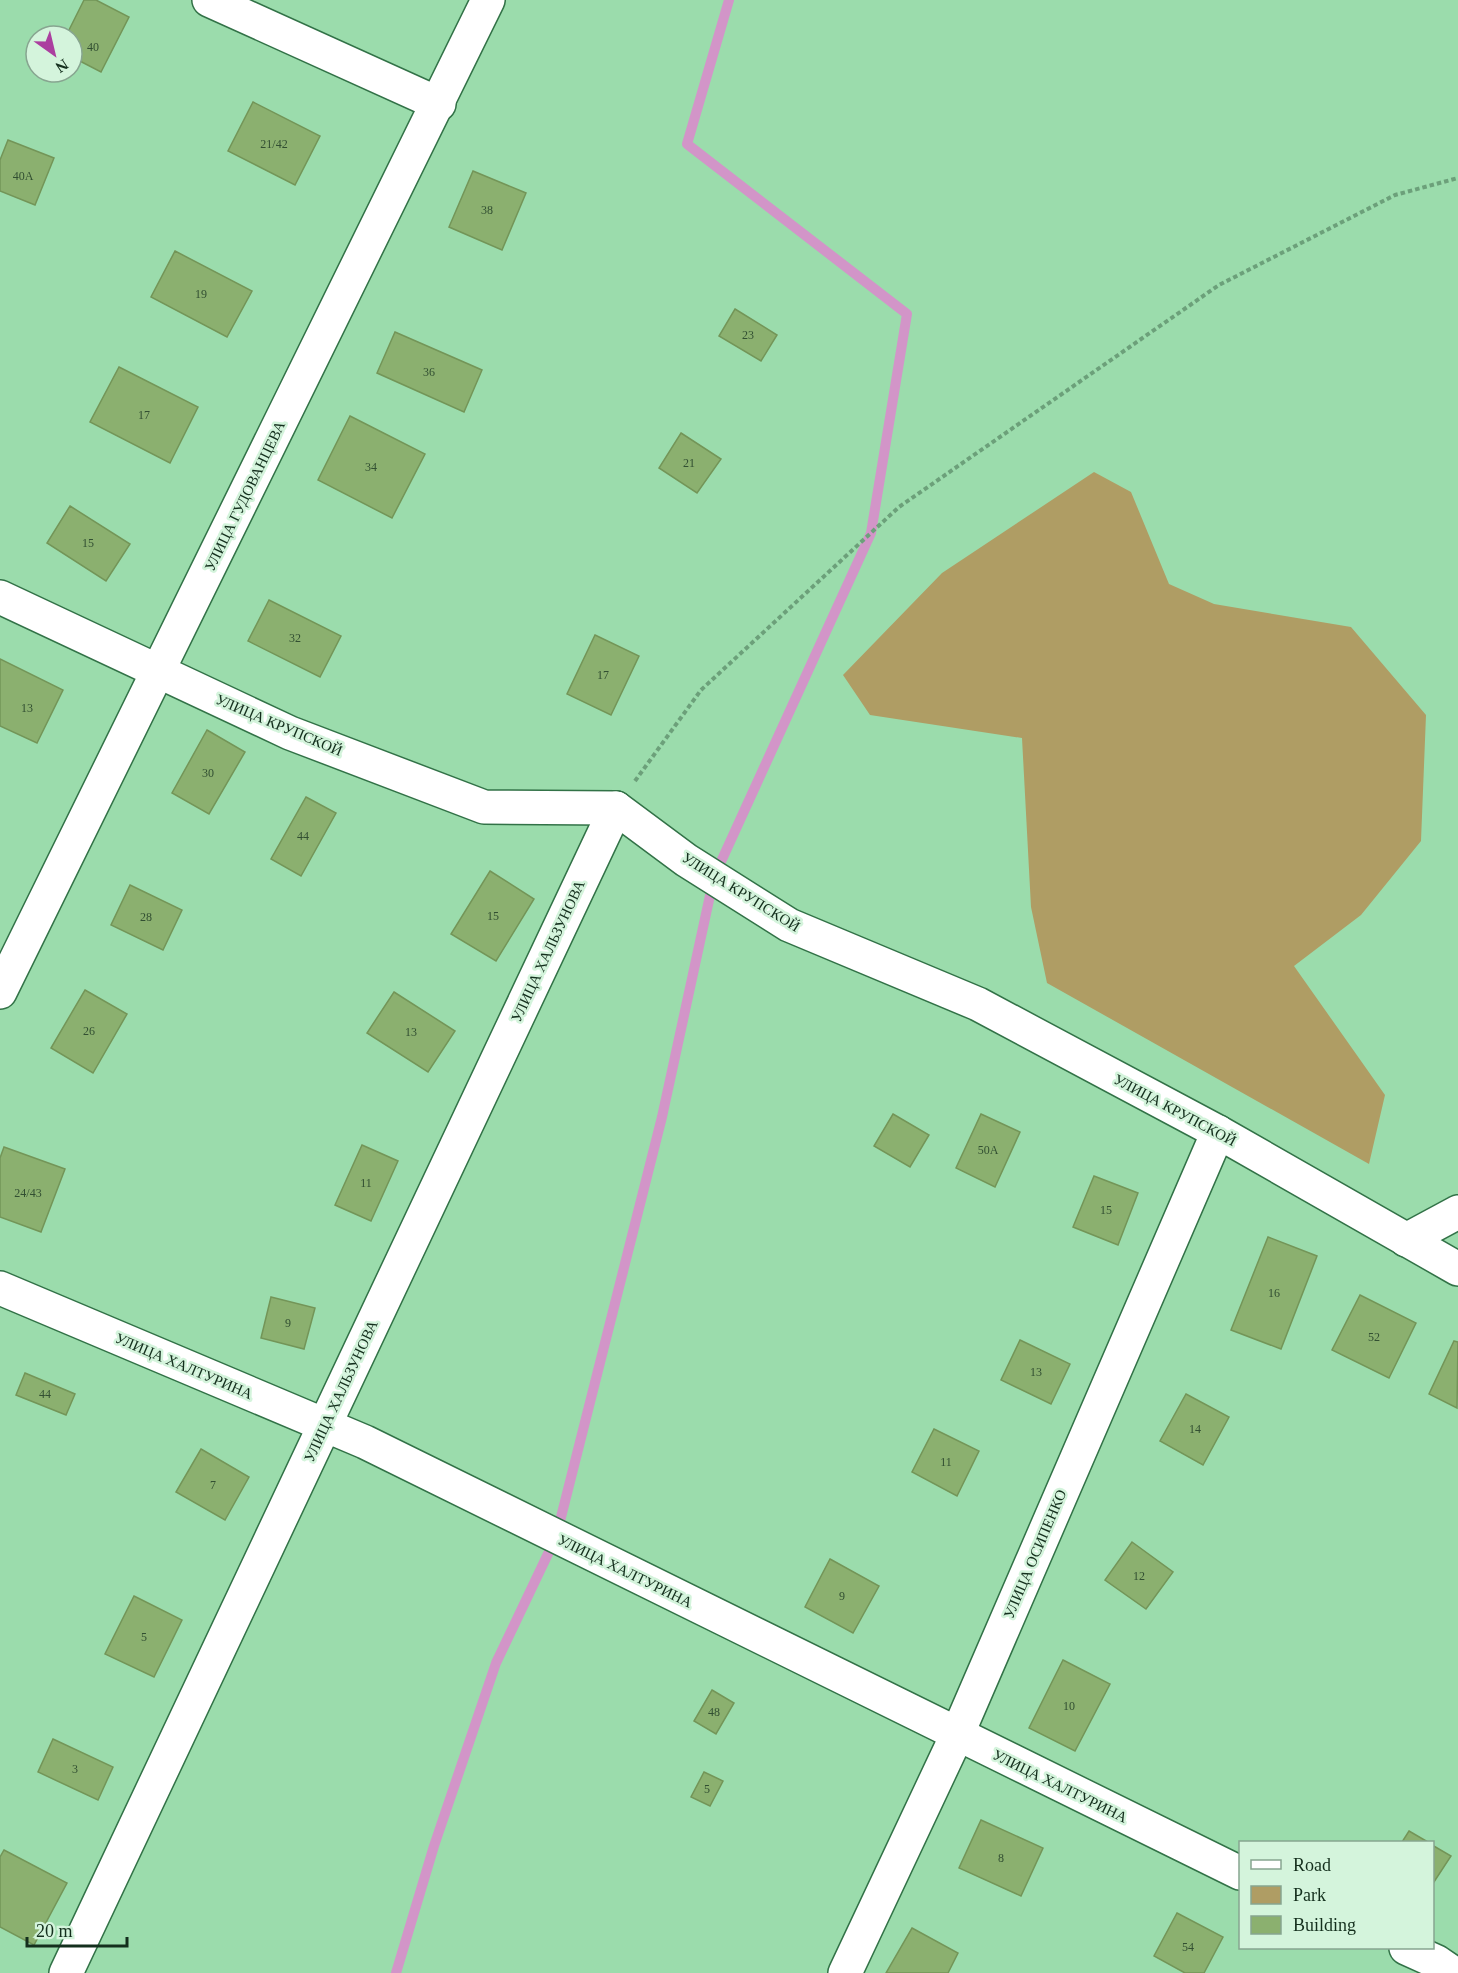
<svg xmlns="http://www.w3.org/2000/svg" width="1458" height="1973" viewBox="0 0 1458 1973" font-family="Georgia,serif">
  <style>
    .green { fill: #af9d64 }
    .lines { fill: none; stroke-linecap: round; stroke-linejoin: round }
    .stream { stroke: #d295c8; stroke-width: 10 }
    .building { fill: #8bb06f; stroke: #739558; stroke-width: 1.5 }
    .minor-casing { stroke: #327247; stroke-width: 36 }
    .tertiary-casing { stroke: #327247; stroke-width: 36 }
    .path { stroke: #6ca07a; stroke-width: 4; stroke-dasharray: 4.5 3; stroke-linecap: butt }
    .minor { stroke: #fff; stroke-width: 33 }
    .tertiary { stroke: #fff; stroke-width: 33 }
    .labels { text-anchor: middle; stroke-width: 5; stroke-linejoin: round; paint-order: stroke }
    .number-label { font-size: 12px; fill: #324f32 }
    .street-label { font-size: 15px; fill: #142f1d; stroke: #d4f4dc }
  </style>
  <rect width="100%" height="100%" fill="#9bdcac"/>
  <path class="green" d="M1094,472L1131,492L1169,584L1214,604L1351,627L1426,715L1421,841L1361,915L1294,966L1385,1095L1369,1164L1047,983L1031,907L1022,738L870,715L843,675L942,573Z"/>
  <g class="lines">
    <path class="stream" d="M396,1973L434,1846L496,1663L556,1537L662,1117L714,877L871,533L907,314L687,144L729,0"/>
  </g>
  <g class="building">
    <path d="M84,0H96L129,17L101,72L72,57V36H66Z"/>
    <path d="M253,102L320,136L295,185L228,151Z"/>
    <path d="M8,140L54,158L35,205L0,191V160Z"/>
    <path d="M473,171L526,193L502,250L449,227Z"/>
    <path d="M175,251L252,291L227,337L151,297Z"/>
    <path d="M735,309L777,335L761,361L719,336Z"/>
    <path d="M395,332L482,370L464,412L377,373Z"/>
    <path d="M119,367L198,407L170,463L90,422Z"/>
    <path d="M350,416L425,454L392,518L318,480Z"/>
    <path d="M681,433L721,459L697,493L659,468Z"/>
    <path d="M70,506L130,544L106,581L47,543Z"/>
    <path d="M269,600L341,636L320,677L248,641Z"/>
    <path d="M595,635L639,656L611,715L567,694Z"/>
    <path d="M0,659L63,690L37,743L0,726Z"/>
    <path d="M207,730L245,752L209,814L172,793Z"/>
    <path d="M306,797L336,813L301,876L271,859Z"/>
    <path d="M490,871L534,899L496,961L451,934Z"/>
    <path d="M130,885L182,910L163,950L111,925Z"/>
    <path d="M85,990L127,1014L93,1073L51,1048Z"/>
    <path d="M394,992L455,1031L428,1072L367,1033Z"/>
    <path d="M893,1114L929,1135L910,1167L874,1146Z"/>
    <path d="M981,1114L1020,1132L995,1187L956,1168Z"/>
    <path d="M362,1145L398,1161L371,1221L335,1205Z"/>
    <path d="M4,1147L65,1169L41,1232L0,1217V1158Z"/>
    <path d="M1094,1176L1138,1193L1118,1245L1073,1227Z"/>
    <path d="M1268,1237L1317,1256L1281,1349L1231,1330Z"/>
    <path d="M1360,1295L1416,1323L1389,1378L1332,1350Z"/>
    <path d="M271,1297L315,1308L304,1349L261,1338Z"/>
    <path d="M1020,1340L1070,1364L1051,1404L1001,1380Z"/>
    <path d="M1454,1341L1458,1342L1457,1408L1429,1394Z"/>
    <path d="M25,1373L75,1394L66,1415L16,1395Z"/>
    <path d="M1186,1394L1229,1417L1203,1465L1160,1441Z"/>
    <path d="M934,1429L979,1451L957,1496L912,1472Z"/>
    <path d="M201,1449L249,1477L225,1520L176,1492Z"/>
    <path d="M1132,1542L1173,1572L1146,1609L1105,1580Z"/>
    <path d="M830,1559L879,1586L853,1633L805,1607Z"/>
    <path d="M134,1596L182,1620L154,1677L105,1654Z"/>
    <path d="M1063,1660L1110,1684L1075,1751L1029,1728Z"/>
    <path d="M712,1690L734,1703L716,1734L694,1721Z"/>
    <path d="M53,1739L113,1767L98,1800L38,1772Z"/>
    <path d="M704,1772L723,1781L710,1806L691,1797Z"/>
    <path d="M981,1820L1043,1848L1021,1896L959,1868Z"/>
    <path d="M1409,1831L1428,1842H1402Z"/>
    <path d="M1432,1845L1451,1856L1432,1885Z"/>
    <path d="M4,1850L67,1883L34,1945L0,1927V1857Z"/>
    <path d="M1177,1913L1223,1937L1204,1973H1185L1154,1956Z"/>
    <path d="M912,1928L958,1953L948,1973H886Z"/>
  </g>
  <g class="lines">
    <defs>
      <g id="minor">
        <path d="M209,0L439,104"/>
        <path d="M0,597L290,733L484,807L616,808L686,860L789,925L978,1004L1218,1132L1458,1269"/>
        <path d="M1406,1240L1458,1212"/>
        <path d="M0,1288L365,1442L1240,1873"/>
        <path d="M1406,1948L1437,1962L1453,1973"/>
        <path d="M66,1973L616,808"/>
        <path d="M845,1973L957,1735L1218,1132"/>
      </g>
      <path id="tertiary" d="M0,992L488,0"/>
    </defs>
    <use href="#minor" class="minor-casing"/>
    <use href="#tertiary" class="tertiary-casing"/>
    <path class="path" d="M635,781L701,690L899,507L1219,285L1395,195L1458,178"/>
    <use href="#minor" class="minor"/>
    <use href="#tertiary" class="tertiary"/>
  </g>
  <g class="labels">
    <g class="number-label">
      <text x="93" y="51">40</text>
      <text x="274" y="148">21/42</text>
      <text x="23" y="180">40А</text>
      <text x="487" y="214">38</text>
      <text x="201" y="298">19</text>
      <text x="748" y="339">23</text>
      <text x="429" y="376">36</text>
      <text x="144" y="419">17</text>
      <text x="689" y="467">21</text>
      <text x="371" y="471">34</text>
      <text x="88" y="547">15</text>
      <text x="295" y="642">32</text>
      <text x="603" y="679">17</text>
      <text x="27" y="712">13</text>
      <text x="208" y="777">30</text>
      <text x="303" y="840">44</text>
      <text x="493" y="920">15</text>
      <text x="146" y="921">28</text>
      <text x="89" y="1035">26</text>
      <text x="411" y="1036">13</text>
      <text x="988" y="1154">50А</text>
      <text x="366" y="1187">11</text>
      <text x="28" y="1197">24/43</text>
      <text x="1106" y="1214">15</text>
      <text x="1274" y="1297">16</text>
      <text x="288" y="1327">9</text>
      <text x="1374" y="1341">52</text>
      <text x="1036" y="1376">13</text>
      <text x="45" y="1398">44</text>
      <text x="1195" y="1433">14</text>
      <text x="946" y="1466">11</text>
      <text x="213" y="1489">7</text>
      <text x="1139" y="1580">12</text>
      <text x="842" y="1600">9</text>
      <text x="144" y="1641">5</text>
      <text x="1069" y="1710">10</text>
      <text x="714" y="1716">48</text>
      <text x="75" y="1773">3</text>
      <text x="707" y="1793">5</text>
      <text x="1001" y="1862">8</text>
      <text x="1188" y="1951">54</text>
    </g>
    <g class="street-label">
      <text transform="translate(245 496) rotate(-64)" y="5">УЛИЦА ГУДОВАНЦЕВА</text>
      <text transform="translate(279 725) rotate(23)" y="5">УЛИЦА КРУПСКОЙ</text>
      <text transform="translate(741 892) rotate(32)" y="5">УЛИЦА КРУПСКОЙ</text>
      <text transform="translate(548 951) rotate(-65)" y="5">УЛИЦА ХАЛЬЗУНОВА</text>
      <text transform="translate(1175 1110) rotate(28)" y="5">УЛИЦА КРУПСКОЙ</text>
      <text transform="translate(184 1366) rotate(23)" y="5">УЛИЦА ХАЛТУРИНА</text>
      <text transform="translate(341 1391) rotate(-65)" y="5">УЛИЦА ХАЛЬЗУНОВА</text>
      <text transform="translate(1035 1554) rotate(-67)" y="5">УЛИЦА ОСИПЕНКО</text>
      <text transform="translate(625 1571) rotate(26)" y="5">УЛИЦА ХАЛТУРИНА</text>
      <text transform="translate(1060 1786) rotate(26)" y="5">УЛИЦА ХАЛТУРИНА</text>
    </g>
  </g>
  <rect x="1239" y="1841" width="195" height="108" fill="#d4f4dc" stroke="#87a590" stroke-width="1.5"/>
  <rect x="1251" y="1860" width="30" height="9" fill="#ffffff" stroke="#87a590" stroke-width="1.5"/>
  <text x="1293" y="1871" font-size="18" fill="#142f1d">Road</text>
  <rect x="1251" y="1886" width="30" height="18" fill="#af9d64" stroke="#87a590" stroke-width="1.5"/>
  <text x="1293" y="1901" font-size="18" fill="#142f1d">Park</text>
  <rect x="1251" y="1916" width="30" height="18" fill="#8bb06f" stroke="#87a590" stroke-width="1.5"/>
  <text x="1293" y="1931" font-size="18" fill="#142f1d">Building</text>
  <g transform="translate(54 54) rotate(146)"><circle r="28" fill="#d4f4dc" stroke="#87a590" stroke-width="1.5"/>
  <path d="M0-4.5L10 22L0 15L-10 22Z" fill="#ab3f9f"/>
  <text y="-9" font-size="16" font-weight="bold" text-anchor="middle" fill="#142f1d">N</text>
  </g>
  <path d="M27 1937v9h100v-9" fill="none" stroke="#142f1d" stroke-width="3"/>
  <text x="36" y="1937" font-size="18" fill="#142f1d" stroke="#d4f4dc" stroke-width="4.5" paint-order="stroke">20 m</text>
</svg>
